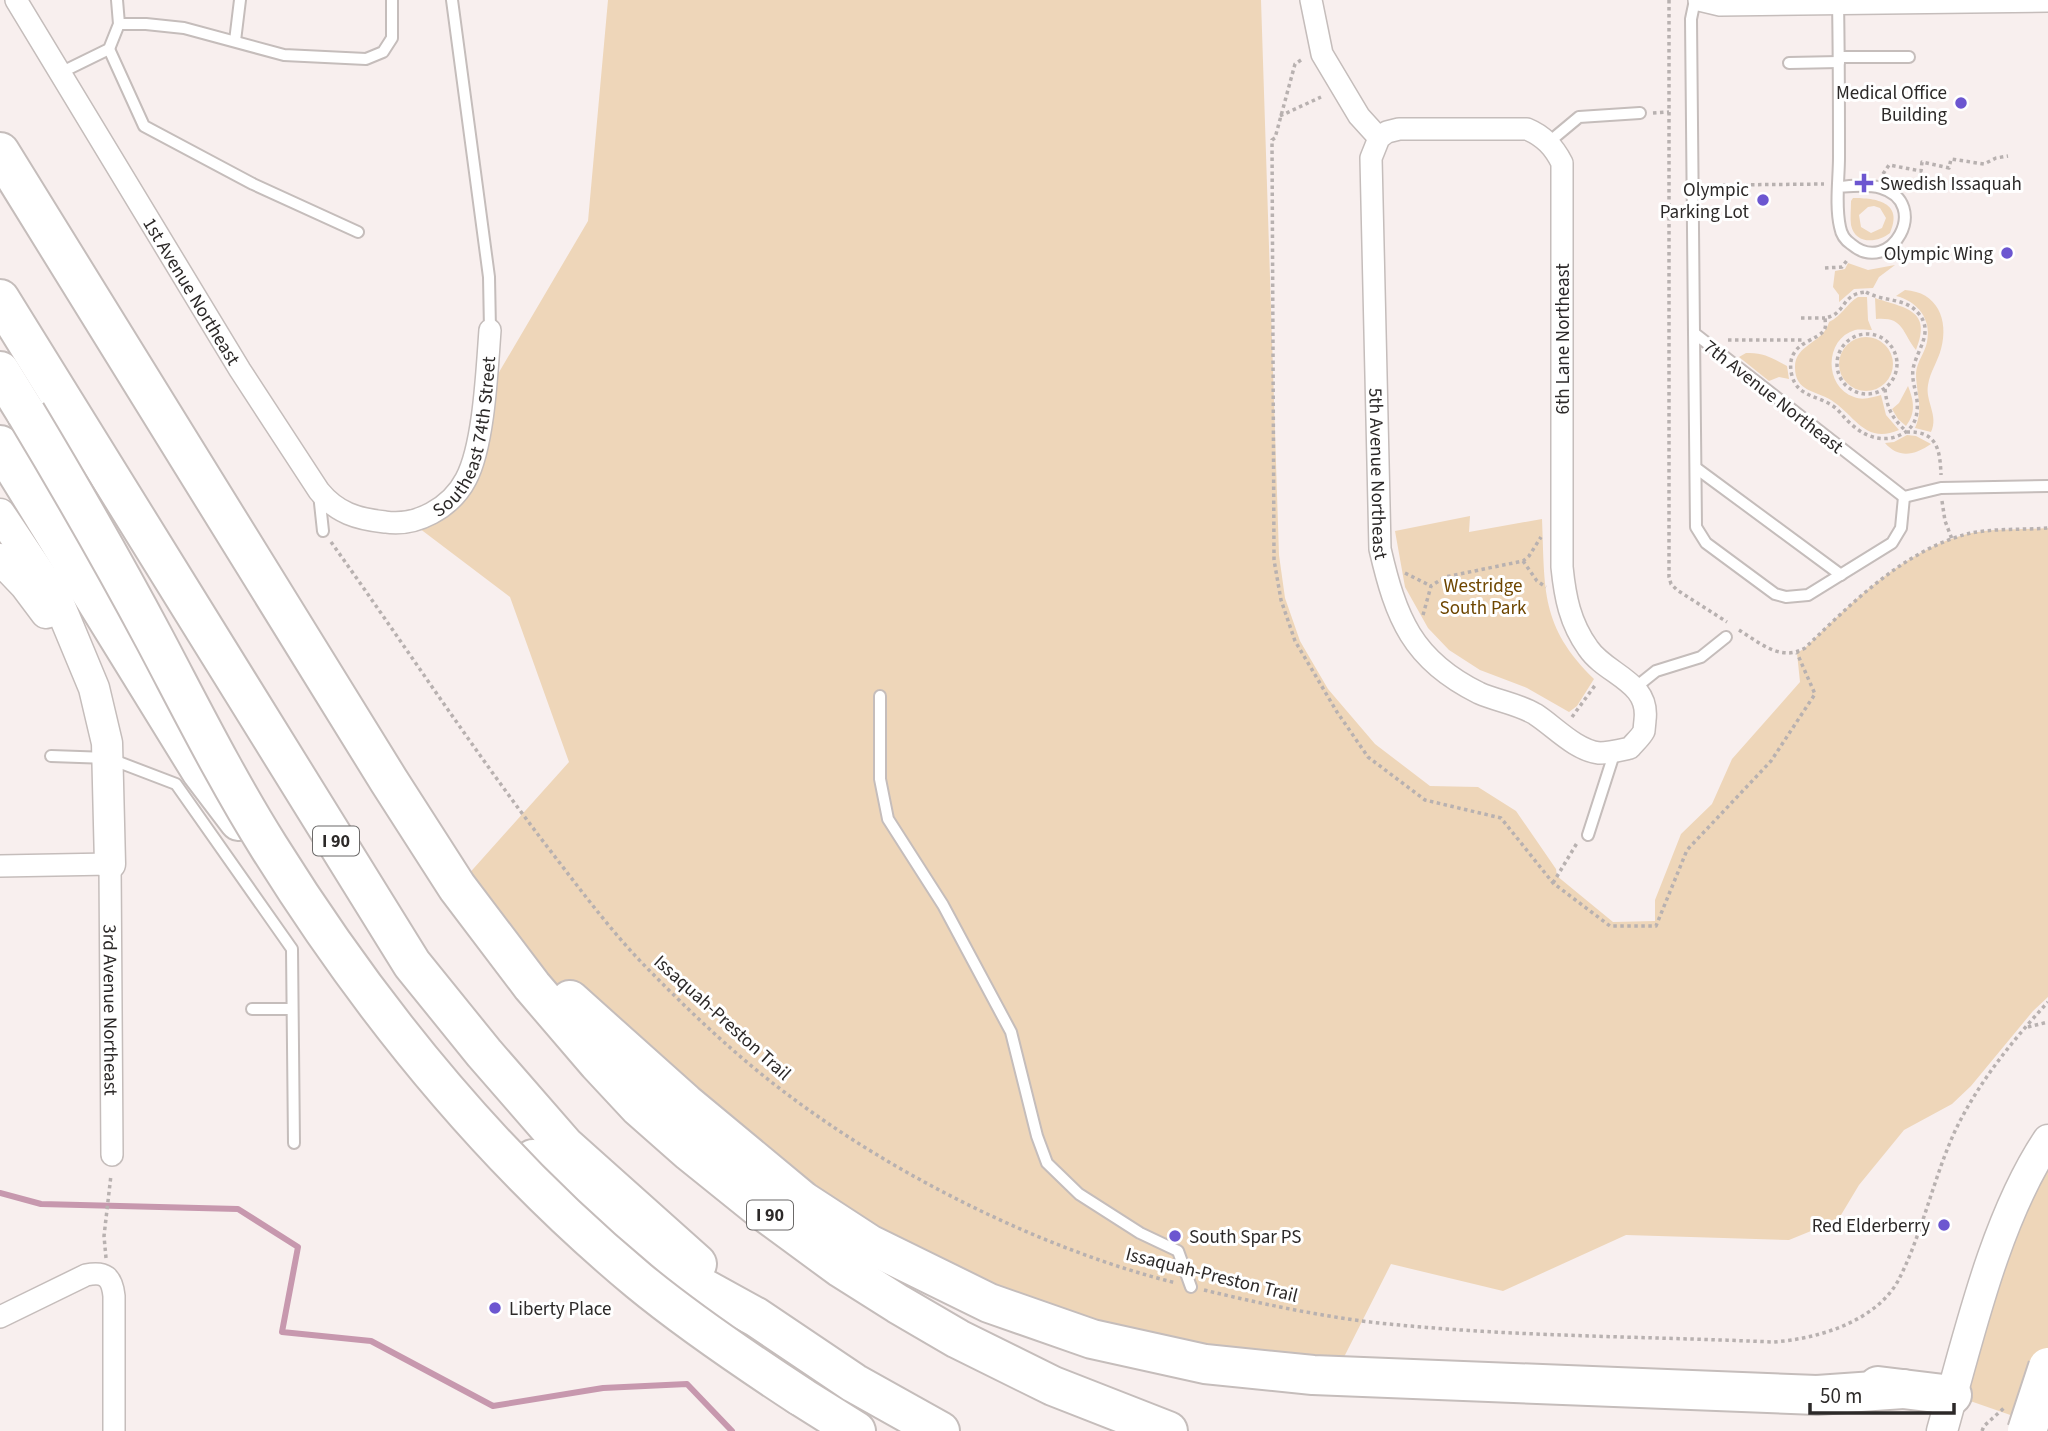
<svg xmlns="http://www.w3.org/2000/svg" width="2048" height="1431" viewBox="0 0 2048 1431" font-family="'Source Sans 3',sans-serif">
  <style>
    .green { fill: #eed6b9; fill-rule: evenodd }
    .lines { fill: none; stroke-linecap: round; stroke-linejoin: round }
    .stream { stroke: #c798ae; stroke-width: 6 }
    .lane-casing { stroke: #c5bdbb; stroke-width: 14 }
    .street-casing { stroke: #c5bdbb; stroke-width: 24 }
    .secondary-casing { stroke: #c5bdbb; stroke-width: 33 }
    .highway-casing { stroke: #c5bdbb; stroke-width: 42 }
    .path { stroke: #b8b1b0; stroke-width: 3.5; stroke-dasharray: 3.5 3.5; stroke-linecap: butt }
    .lane { stroke: #fff; stroke-width: 10 }
    .street { stroke: #fff; stroke-width: 21 }
    .secondary { stroke: #fff; stroke-width: 30 }
    .highway { stroke: #fff; stroke-width: 38 }
    .highway-bridge-casing { stroke: #c5bdbb; stroke-width: 42; stroke-linecap: butt }
    .highway-bridge { stroke: #fff; stroke-width: 38 }
    .poi-dot { fill: #6c56d0; stroke: #fff; stroke-width: 2.5 }
    .labels { text-anchor: middle; stroke-width: 6; stroke-linejoin: round; paint-order: stroke }
    .shield { fill: #fff; stroke: #6b6968; stroke-width: 2 }
    .shield-label { font-size: 18px; font-weight: bold; fill: #2c2928 }
    .poi-label { font-size: 19px; fill: #2c2928; stroke: #fff; text-anchor: end }
    .street-label { font-size: 19px; fill: #2c2928; stroke: #fff }
    .park-label { font-size: 19px; fill: #6e4600; stroke: #fff }
  </style>
  <rect width="100%" height="100%" fill="#f8efee"/>
  <g class="green">
    <path d="M608,0H1261L1279,555L1285,598L1300,641L1328,689L1375,744L1430,786L1478,787L1516,811L1556,869L1557,876L1613,922L1655,921V900L1681,834L1712,804L1732,759L1800,682L1797,653L1805,648C1850,604 1904,550 1967,534C1991,528 2023,530 2048,528V997L2033,1011L1971,1086L1952,1104L1904,1130L1859,1185L1838,1220L1789,1240L1626,1235L1503,1291L1391,1264L1343,1359L1244,1353L1068,1316L877,1235L575,1004L457,887L569,762L510,597L411,522L455,495L485,396L588,221Z"/>
    <path d="M1853,198C1876,198 1904,202 1890,233C1878,243 1855,245 1851,225C1850,218 1851,209 1851,201ZM1874,206L1880,208L1886,218L1882,228L1871,233L1861,227L1859,215L1868,207Z"/>
    <path d="M1848,263L1868,270L1895,265L1879,277L1873,288L1854,289L1839,302V295L1833,287L1835,271L1845,269Z"/>
    <path d="M1905,290C1937,292 1949,319 1941,349C1938,361 1930,372 1928,385C1925,401 1939,416 1931,432L1915,428C1924,409 1916,393 1916,373C1917,361 1925,353 1927,342C1932,319 1917,301 1896,296Z"/>
    <path d="M1858,297H1867L1868,320L1872,330C1867,330 1860,329 1855,330C1824,339 1824,387 1854,397C1863,401 1873,397 1881,395L1886,415L1899,430C1865,445 1855,415 1831,400C1815,390 1795,392 1795,367C1795,344 1824,343 1829,322C1842,316 1846,304 1858,297Z"/>
    <path d="M1875,298C1904,308 1933,309 1916,350C1901,331 1904,317 1876,319Z"/>
    <circle cx="1866" cy="364" r="27"/>
    <path d="M1746,353C1763,352 1772,358 1787,366L1789,379L1779,377L1769,381L1739,357Z"/>
    <path d="M1908,386C1914,401 1916,413 1906,426L1898,419L1892,409L1899,403Z"/>
    <path d="M1907,435L1916,436L1931,444C1915,455 1899,459 1885,443L1894,442Z"/>
    <path d="M1470,516L1469,532L1542,519C1545,590 1540,626 1594,679L1577,706L1569,712L1527,688L1480,670L1449,650L1428,628L1405,587L1395,531Z"/>
    <path d="M2048,1140V1428L1953,1395Z"/>
  </g>
  <g class="lines">
    <path class="stream" d="M0,1193L41,1204L238,1209L298,1247L282,1332L371,1341L493,1406L603,1388L687,1384L732,1431"/>
    <defs>
      <g id="lane">
        <path d="M452,0L489,277L490,330"/>
        <path d="M1695,0L1691,19L1694,333L1904,497L1941,488L2048,486"/>
        <path d="M1838,3C1839,54 1839,106 1839,157C1839,179 1835,205 1840,227C1841,233 1845,240 1851,244C1891,278 1932,203 1881,188C1868,184 1852,186 1839,187"/>
        <path d="M119,24H146L184,28L284,55L366,59L383,52L392,38V0"/>
        <path d="M235,41L240,0"/>
        <path d="M109,49L144,126L253,184L358,232"/>
        <path d="M1839,57H1909"/>
        <path d="M1789,63L1839,62"/>
        <path d="M60,73L109,49L119,24L117,0"/>
        <path d="M1549,142L1579,117L1640,113"/>
        <path d="M1694,333L1696,527L1706,543L1775,594L1786,597L1808,595L1892,543L1901,528L1904,497"/>
        <path d="M1696,468L1841,575"/>
        <path d="M319,494L323,531"/>
        <path d="M1636,687L1656,671L1701,657L1726,637"/>
        <path d="M880,696V779L888,819L943,905L1011,1032L1037,1136L1047,1163L1079,1194L1140,1233L1178,1251L1191,1287"/>
        <path d="M51,756L108,758L176,784L292,949L294,1143"/>
        <path d="M1588,835L1615,751"/>
        <path d="M252,1009H292"/>
      </g>
      <g id="street">
        <path id="s1" d="M16,0L240,370L319,491C337,513 357,519 385,522C416,527 451,508 466,479C484,445 487,370 490,330"/>
        <path id="s2" d="M1311,0L1322,54L1359,116L1379,138L1371,158L1380,549C1396,618 1412,660 1479,693C1497,701 1518,704 1535,714C1554,726 1575,750 1599,753C1609,753 1621,750 1630,748C1634,743 1641,737 1644,731C1644,730 1645,721 1645,720C1650,681 1606,675 1588,648C1570,623 1565,597 1562,567V163C1554,147 1544,136 1527,129H1399L1387,132L1379,138"/>
        <path d="M1699,0L1720,5L2048,1"/>
        <path id="s3" d="M0,866L110,864L112,1155"/>
        <path d="M0,1317L86,1275C105,1271 112,1277 114,1296V1431"/>
      </g>
      <g id="secondary">
        <path d="M0,514L57,599L94,688L107,743L110,864"/>
        <path d="M0,559L25,585L46,613"/>
        <path d="M1942,1431C1968,1339 1995,1219 2048,1140"/>
      </g>
      <g id="highway">
        <path d="M0,152L389,781L457,887L532,986L598,1063L639,1107L690,1152L762,1210L841,1268L898,1304L958,1339L1053,1386L1168,1431"/>
        <path d="M0,299L412,964L484,1053L565,1146L697,1264"/>
        <path d="M0,371L26,413"/>
        <path d="M0,445L201,771L239,821"/>
        <path d="M570,1000L685,1103L803,1201L869,1244L989,1303L1092,1339L1205,1364L1313,1375L1817,1395L1903,1389"/>
        <path d="M533,1159L556,1182L656,1262L756,1317L854,1383L940,1431"/>
        <path d="M1878,1386L1952,1395"/>
        <path d="M800,1396L856,1431"/>
      </g>
    </defs>
    <use href="#lane" class="lane-casing"/>
    <use href="#street" class="street-casing"/>
    <use href="#secondary" class="secondary-casing"/>
    <use href="#highway" class="highway-casing"/>
    <g class="path">
      <path d="M1669,0V577L1671,584L1677,590L1727,622"/>
      <path d="M1301,60L1295,64L1275,138L1272,140L1274,560L1281,600L1295,641L1337,712L1368,757L1425,800L1501,818L1553,883L1610,926H1656L1687,850L1771,761L1815,694L1797,653"/>
      <path d="M1653,113L1669,112"/>
      <path d="M1280,116L1321,97"/>
      <path d="M1883,174L1889,165L1921,171L1922,162L1949,168L1951,159L1984,164L1996,158L2008,156"/>
      <path d="M1723,185L1824,184"/>
      <path d="M1825,268L1842,267L1848,259"/>
      <path d="M1866,292C1883,302 1906,297 1919,314C1934,333 1917,349 1913,369C1911,383 1919,396 1917,411C1916,422 1911,430 1900,435C1883,443 1865,437 1851,424C1844,418 1840,411 1833,406C1817,395 1798,397 1792,376C1783,340 1821,342 1825,328C1826,327 1825,319 1825,318C1847,314 1840,294 1866,292Z"/>
      <path d="M1801,318H1825"/>
      <circle cx="1867" cy="364" r="30"/>
      <path d="M1728,340H1804"/>
      <path d="M1885,389C1887,409 1892,418 1907,432C1937,431 1940,449 1941,475"/>
      <path d="M1942,501L1945,521L1952,539"/>
      <path d="M331,542C404,644 473,750 549,849C580,889 610,930 645,966C689,1011 736,1056 787,1094C895,1176 1044,1250 1176,1283"/>
      <path d="M1523,561L1537,581L1546,587"/>
      <path d="M1405,573L1431,586"/>
      <path d="M1423,615L1431,586L1445,577L1523,561L1529,556L1541,537"/>
      <path d="M1739,630C1760,643 1781,662 1805,648C1851,604 1903,551 1967,534C1991,528 2023,530 2048,528"/>
      <path d="M1572,717L1596,684"/>
      <path d="M1553,883L1577,843"/>
      <path d="M2028,1027L2048,1022"/>
      <path d="M106,1258L104,1236L111,1175"/>
      <path d="M1204,1290C1258,1303 1314,1315 1370,1322C1504,1337 1639,1336 1773,1342C1817,1339 1875,1322 1898,1281C1922,1235 1933,1179 1955,1131C1978,1083 2012,1041 2048,1002"/>
      <path d="M1982,1431L1984,1426L2004,1408"/>
    </g>
    <use href="#lane" class="lane"/>
    <use href="#street" class="street"/>
    <use href="#secondary" class="secondary"/>
    <use href="#highway" class="highway"/>
    <defs>
      <g id="highway-bridge">
        <path d="M26,413C71,488 114,563 155,640C192,710 227,780 269,847C370,1009 491,1158 639,1281C690,1323 745,1360 800,1396"/>
        <path d="M2027,1431L2048,1367"/>
      </g>
    </defs>
    <use href="#highway-bridge" class="highway-bridge-casing"/>
    <use href="#highway-bridge" class="highway-bridge"/>
  </g>
  <g class="poi-dot">
    <circle cx="1961" cy="103" r="7"/>
    <path d="M1860.5 172.5h7v7h7v7h-7v7h-7v-7h-7v-7h7z"/>
    <circle cx="1763" cy="200" r="7"/>
    <circle cx="2007" cy="253" r="7"/>
    <circle cx="1944" cy="1225" r="7"/>
    <circle cx="1175" cy="1236" r="7"/>
    <circle cx="495" cy="1308" r="7"/>
  </g>
  <g class="labels">
    <g class="shield">
      <rect x="313" y="826.5" width="46" height="29" rx="5"/>
      <rect x="747" y="1200.5" width="46" height="29" rx="5"/>
    </g>
    <g class="shield-label">
      <text x="336" y="847">I 90</text>
      <text x="770" y="1221">I 90</text>
    </g>
    <g class="poi-label">
      <text x="1947" y="99">Medical Office<tspan x="1947" dy="22">Building</tspan></text>
      <text x="1880" y="190" text-anchor="start">Swedish Issaquah</text>
      <text x="1749" y="196">Olympic<tspan x="1749" dy="22">Parking Lot</tspan></text>
      <text x="1993" y="260">Olympic Wing</text>
      <text x="1930" y="1232">Red Elderberry</text>
      <text x="1189" y="1243" text-anchor="start">South Spar PS</text>
      <text x="509" y="1315" text-anchor="start">Liberty Place</text>
    </g>
    <g class="street-label">
      <text dy="7" stroke="none"><textPath href="#s1" startOffset="340">1st Avenue Northeast</textPath></text>
      <text transform="translate(1562 339) rotate(-90)" y="7">6th Lane Northeast</text>
      <text transform="translate(1774 396) rotate(38)" y="7">7th Avenue Northeast</text>
      <text dy="7" stroke="none"><textPath href="#s1" startOffset="789">Southeast 74th Street</textPath></text>
      <text dy="7" stroke="none"><textPath href="#s2" startOffset="494">5th Avenue Northeast</textPath></text>
      <text dy="7" stroke="none"><textPath href="#s3" startOffset="256">3rd Avenue Northeast</textPath></text>
      <text transform="translate(723 1017) rotate(42)" y="7">Issaquah-Preston Trail</text>
      <text transform="translate(1212 1274) rotate(14)" y="7">Issaquah-Preston Trail</text>
    </g>
    <g class="park-label">
      <text x="1483" y="592">Westridge<tspan x="1483" dy="22">South Park</tspan></text>
    </g>
  </g>
  <path d="M1810 1403v10h144v-10" fill="none" stroke="#2c2928" stroke-width="3.5"/>
  <text x="1820" y="1403" font-size="21" fill="#2c2928" stroke="#ffffff" stroke-width="5" paint-order="stroke">50 m</text>
</svg>
